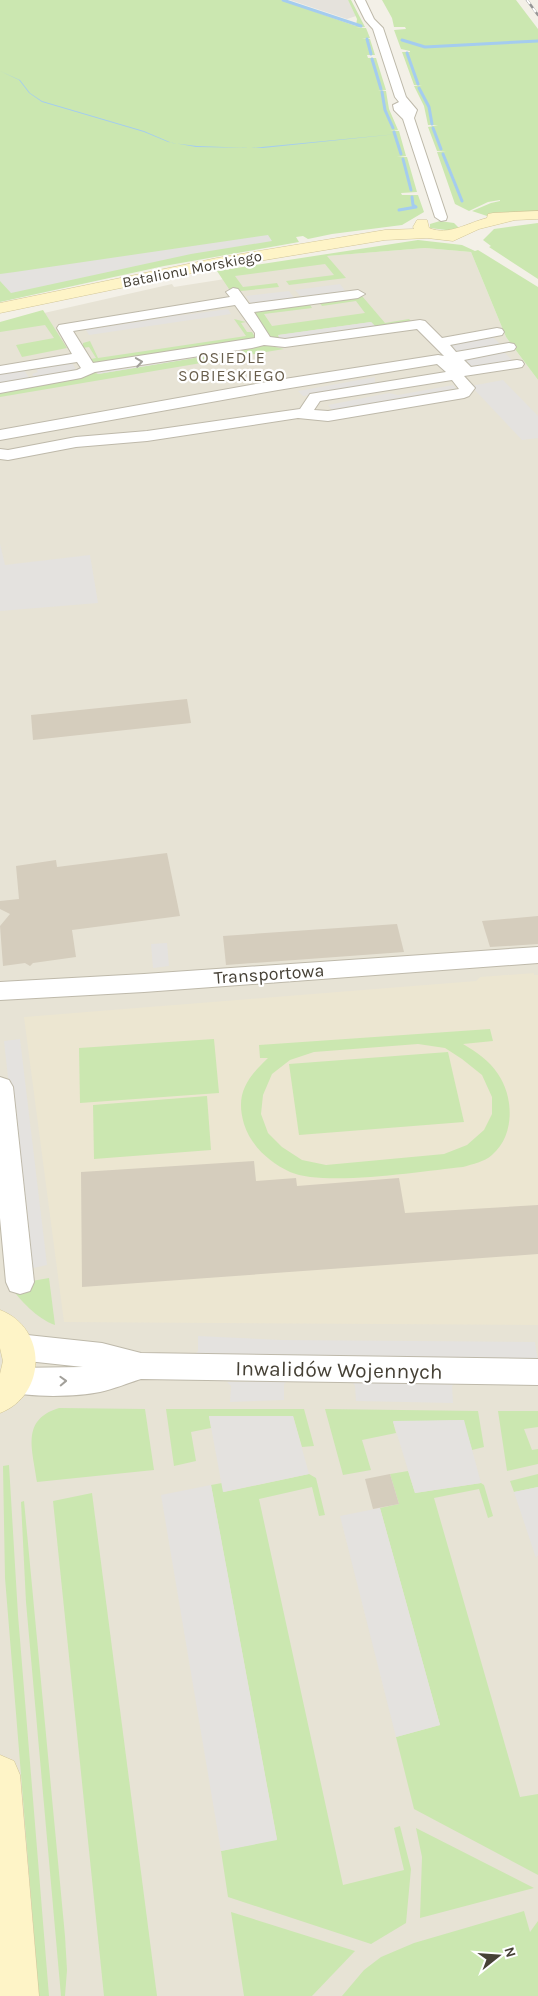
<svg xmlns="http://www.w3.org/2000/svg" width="538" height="1996" viewBox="0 0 538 1996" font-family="Karla,sans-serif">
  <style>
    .residential { fill: #e7e3d5 }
    .industrial { fill: #e5e2dc }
    .education { fill: #ece6d1 }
    .green { fill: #cbe7b0; fill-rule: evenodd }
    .parking { fill: #e4e2df }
    .water { fill: #a4ccef }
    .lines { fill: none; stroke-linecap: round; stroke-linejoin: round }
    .stream { stroke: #a4ccef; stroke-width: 3 }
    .building { fill: #d5cdbd }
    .street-casing { stroke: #beb9aa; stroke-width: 2 }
    .secondary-casing { stroke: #d2c698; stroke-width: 1 }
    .street { fill: #fff; fill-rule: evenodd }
    .secondary { fill: #fef4c7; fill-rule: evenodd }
    .rail-casing { stroke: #969696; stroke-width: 2.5 }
    .rail { stroke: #fff; stroke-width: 2; stroke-dasharray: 5; stroke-linecap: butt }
    .oneway { stroke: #a2a09a }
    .labels { text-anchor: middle; stroke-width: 4.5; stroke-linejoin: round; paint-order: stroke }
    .far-street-label { font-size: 15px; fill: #464136; stroke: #fff }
    .far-neighbourhood-label { font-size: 16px; letter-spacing: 1px; fill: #695f4d; stroke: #fff }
    .street-label { font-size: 18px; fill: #464136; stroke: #fff }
    .near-street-label { font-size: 21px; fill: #464136; stroke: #fff }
  </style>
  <rect width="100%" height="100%" fill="#f3f0e7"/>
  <path class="residential" d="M425,248L471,252L506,337L538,380V1996H0V323L172,284L174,287L225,279L223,274L326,256Z"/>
  <path class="industrial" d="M290,0H348L356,16L347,19Z"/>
  <path class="education" d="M534,973V975H538V1325L64,1322L24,1017L476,981L480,977Z"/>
  <g class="green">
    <path d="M0,0H281L356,26L357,19L348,0H351L365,27L356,28H366L370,38H362L370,39L375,55H367L368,58H376L386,90L378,91H386L389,109L398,130L390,131H399L406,156L397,157H407L417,192L401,193L402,195H418L424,212L402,225L332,234L308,239L303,236L296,237L299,242L164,266L0,302Z"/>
    <path d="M382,0H516L538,29V211L487,216L472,211L491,203L500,201V200L488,202L469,211L455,204L437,152H446L437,151L428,127L438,125H428L424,106L414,86H422L414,85L402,52H410V51L401,49L394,30L406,29L405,27H394L392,18Z"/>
    <path d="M440,221L454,223L459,228L454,231L430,228V224Z"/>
    <path d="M538,223V279L489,247L491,246L483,240L494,229Z"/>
    <path d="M418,240L462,245L475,251L478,250L538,287V380L506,337L471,252L425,248L327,256L346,278L289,285L286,281L334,275L325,264L235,276L243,287L277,283L279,287L231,292L217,271Z"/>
    <path d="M362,296L385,323L409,319L411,321L376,327L371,322L279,335L281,339L270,337L254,314L256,311L309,303L312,308L264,314L272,326L365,313L356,301L322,306L319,302Z"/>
    <path d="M43,310L67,348L22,357L16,345L54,338L45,325L0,332V322Z"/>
    <path d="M234,319L246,322L241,323L247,332H252L256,339L94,364L91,359L96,358L89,347L83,348V343L90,341L98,358L246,336Z"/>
    <path d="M262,344L284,349L0,397V391L94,372L98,374L254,348L252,345Z"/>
    <path d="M490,1029L493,1041L463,1044C476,1052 489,1060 498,1074C514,1097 515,1136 492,1155C484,1162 473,1164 463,1167C423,1171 325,1187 290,1172C269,1162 251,1146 244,1124C235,1094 247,1078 268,1058H260L259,1045ZM418,1044L445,1048L462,1059L482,1075L492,1097V1114L484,1130L467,1145L444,1154L326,1165L302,1160L282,1147L268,1133L261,1114L263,1095L272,1074L290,1060L314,1052Z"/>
    <path d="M214,1039L219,1093L80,1103L79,1048Z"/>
    <path d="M448,1052L464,1122L299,1135L289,1064Z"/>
    <path d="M207,1096L211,1150L94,1159L93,1105Z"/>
    <path d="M49,1278L55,1325C37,1319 20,1300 9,1285Z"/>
    <path d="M59,1408L145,1409L154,1470L37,1482C33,1450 20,1420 59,1408Z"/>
    <path d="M166,1409H304L314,1446L302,1447L293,1416H209L211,1428L191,1432L196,1461L174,1466Z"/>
    <path d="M325,1409L478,1411L484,1447L472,1450L463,1420L393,1422L396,1433L362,1440L371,1470L343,1475Z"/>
    <path d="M498,1411H538V1427L524,1429L532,1450L538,1449V1464L507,1471Z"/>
    <path d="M9,1465L18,1615L49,1996H39L5,1578L3,1466Z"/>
    <path d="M408,1471L415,1493L481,1483L484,1485L493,1516L488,1518L479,1489L434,1498L520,1797L538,1794V1875L414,1809L396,1737L440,1725L380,1508L399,1504L390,1474Z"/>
    <path d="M309,1474L316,1478L325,1515L319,1516L312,1487L259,1499L343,1885L404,1870L394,1828L400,1826L411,1869L406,1923L371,1944L228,1897L221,1851L277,1839L211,1485L222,1483L224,1492Z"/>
    <path d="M538,1474V1487L514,1492L510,1481Z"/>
    <path d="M92,1493L157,1996H104L53,1501Z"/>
    <path d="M24,1501L65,1936L67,1970L65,1996H61L26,1602L21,1502Z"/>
    <path d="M416,1828L534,1888L420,1918L422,1857Z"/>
    <path d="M524,1911L530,1932L538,1921V1996H342L364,1970L381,1957L414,1943Z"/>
    <path d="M231,1912L355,1951L312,1996H244Z"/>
  </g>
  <g class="parking">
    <path d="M268,235L272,241L191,254L11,293L0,281V274L15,272Z"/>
    <path d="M340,284L346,292L302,298L295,290Z"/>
    <path d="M289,291L295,299L252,305L246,296Z"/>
    <path d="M225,304L226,307L170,317L228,309L231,314L89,335L86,330L169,317L167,314Z"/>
    <path d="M371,322L376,327L280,340L278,335Z"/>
    <path d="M492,336L502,346L457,353L447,343Z"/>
    <path d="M252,345L255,348L98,374L96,371Z"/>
    <path d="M504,352L513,361L472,368L463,359Z"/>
    <path d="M71,361L77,371L35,379L32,374L38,372L35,368Z"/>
    <path d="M24,370L30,379L0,385V374Z"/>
    <path d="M375,377V384L303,396L298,391Z"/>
    <path d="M503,380L538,416V438L522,440L471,386Z"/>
    <path d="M453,385L457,390L332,410L328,405L389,393L398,395Z"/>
    <path d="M0,544L5,565L90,555L98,603L0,611Z"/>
    <path d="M167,943L169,966L153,968L151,944Z"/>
    <path d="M20,1039L47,1265L29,1269L4,1041Z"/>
    <path d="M198,1336L282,1340L535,1342L538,1362L195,1354L198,1351Z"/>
    <path d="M287,1381L284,1384V1400L230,1402L231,1386L227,1382Z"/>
    <path d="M352,1381L456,1383L452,1386L453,1403L356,1401L355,1386Z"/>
    <path d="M209,1416H293L309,1474L223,1492Z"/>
    <path d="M464,1420L481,1483L415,1493L393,1421Z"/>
    <path d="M211,1485L277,1840L221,1851L161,1495Z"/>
    <path d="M538,1487V1555L536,1558L514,1492Z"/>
    <path d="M380,1508L440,1725L396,1737L340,1516Z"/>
  </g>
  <path class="water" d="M0,71L20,80L30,93L42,101L144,131L172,143L197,146L251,148L397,134L263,148L196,147L168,142L144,132L42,102L29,93L19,80Z"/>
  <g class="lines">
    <g class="stream">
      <path d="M283,0L361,26"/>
      <path d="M367,39L371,54"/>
      <path d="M402,40L425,47L538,41"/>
      <path d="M407,53L418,84"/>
      <path d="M372,59L381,89"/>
      <path d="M419,88L429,107L432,124"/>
      <path d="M382,92L385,110L393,128"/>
      <path d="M433,128L441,149"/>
      <path d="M394,132L401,154"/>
      <path d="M443,154L462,201"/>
      <path d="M403,159L411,190"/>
      <path d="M399,210L416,207L413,205L412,197"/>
    </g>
  </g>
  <g class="building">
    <path d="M187,699L191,723L33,740L31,715Z"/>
    <path d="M167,853L180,916L72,930L76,957L33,963L30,966L25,963L3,966L0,926L10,914L0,909V901L19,899L16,866L56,860L57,867Z"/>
    <path d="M538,916V944L490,947L482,921Z"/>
    <path d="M397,924L404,952L226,965L223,936Z"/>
    <path d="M254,1161L256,1181L296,1178L297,1186L399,1178L405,1213L538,1205V1254L82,1287L81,1172Z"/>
    <path d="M390,1474L399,1504L373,1509L365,1479Z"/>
  </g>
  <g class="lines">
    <defs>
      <g id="street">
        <path d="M355,0H365L374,19L383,28L406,97L417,110L414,118L447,217L446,220L441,221L435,217L403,119L394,110L393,105L399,102L395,97L373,29L365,20Z"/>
        <path d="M233,288L238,289L249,304L358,290L365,294L358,298L254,312L270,337L285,339L420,320L425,321L442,338L497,328L502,329L504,332L502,335L450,345L456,352L509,343L514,344L516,347L514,350L464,360L471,367L517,360L522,361L524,364L522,367L517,368L464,376L475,388L469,396L464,398L328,421L298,418L147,441L76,447L8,460L0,459V449L8,450L76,437L147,431L300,409L310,394L446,372L437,364L278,390L0,440V430L278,380L438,355L444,356L417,329L285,347L264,345L252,348L95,372L81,378L0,393V383L77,370L81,368L77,362L0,374V366L72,354L57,328L59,325L230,297L226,292ZM235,305L255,333V338L93,363L73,331ZM452,380L459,389L328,411L314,410L320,401Z"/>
        <path d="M538,947V963L144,992L0,1000V982L144,974Z"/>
        <path d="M0,1077L9,1080L13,1087L34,1282L30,1291L20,1294L10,1291L6,1282L0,1218Z"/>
        <path d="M18,1334L102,1343L141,1353L538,1359V1385L141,1379C128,1383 114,1389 100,1392C77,1397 25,1398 4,1390L0,1380L4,1372L14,1368L83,1367L18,1360L8,1356L4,1347L8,1338Z"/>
      </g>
      <g id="secondary">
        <path d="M538,211V219L515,220L479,229L453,241L427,238L385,240L217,268L0,313V303L217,258L385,230L414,229L413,227L417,220H427L429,228C449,236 467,223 487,218L488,214L493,213Z"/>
        <path d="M0,1310C48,1328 47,1395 0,1413V1374L3,1361L0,1348Z"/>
        <path d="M0,1755L14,1761L20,1775L39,1996H0Z"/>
      </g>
    </defs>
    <use href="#street" class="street-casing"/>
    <use href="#secondary" class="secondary-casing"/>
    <use href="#street" class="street"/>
    <use href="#secondary" class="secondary"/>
    <defs>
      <path id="rail" d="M527,0L538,15"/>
    </defs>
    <use href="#rail" class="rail-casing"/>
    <use href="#rail" class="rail"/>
  </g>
  <defs><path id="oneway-chevron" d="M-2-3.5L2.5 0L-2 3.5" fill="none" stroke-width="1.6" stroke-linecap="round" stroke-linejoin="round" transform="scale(1.25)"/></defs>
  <g class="oneway">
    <use href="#oneway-chevron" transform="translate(139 362) rotate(-9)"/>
    <use href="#oneway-chevron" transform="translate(63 1381) rotate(-2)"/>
  </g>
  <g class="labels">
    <g class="far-street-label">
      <text transform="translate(192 269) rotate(-11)" y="5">Batalionu Morskiego</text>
    </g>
    <g class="far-neighbourhood-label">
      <text x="232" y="363">OSIEDLE<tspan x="232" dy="18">SOBIESKIEGO</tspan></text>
    </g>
    <g class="street-label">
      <text transform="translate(269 974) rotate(-4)" y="6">Transportowa</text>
    </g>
    <g class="near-street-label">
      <text transform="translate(339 1370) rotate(1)" y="7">Inwalidów Wojennych</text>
    </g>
  </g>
  <g transform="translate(498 1956) rotate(73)" stroke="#ffffff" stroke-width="4" paint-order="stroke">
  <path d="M0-4L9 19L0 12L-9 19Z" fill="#464136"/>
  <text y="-8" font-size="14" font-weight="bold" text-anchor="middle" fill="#464136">N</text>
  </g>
</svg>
